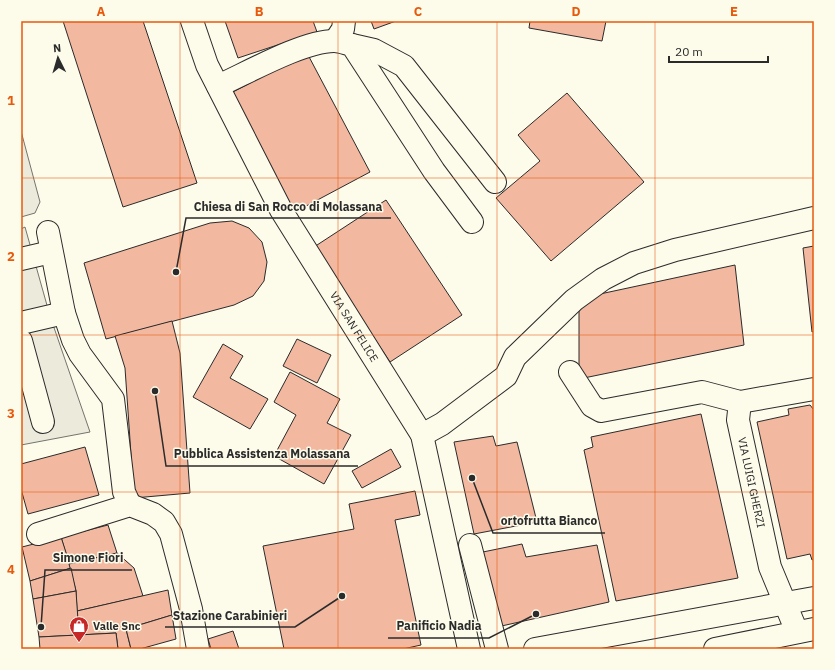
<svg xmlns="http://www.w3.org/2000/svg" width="835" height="670" viewBox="0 0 835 670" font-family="'IBM Plex Sans',sans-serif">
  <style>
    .green { fill: #ecebdb; stroke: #74746e }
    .parking { fill: #eceadb; stroke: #74746e }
    .building { fill: #f2b8a0; stroke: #2b2b2b }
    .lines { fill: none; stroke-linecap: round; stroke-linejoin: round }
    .minor-casing { stroke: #2b2b2b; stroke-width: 24 }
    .major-casing { stroke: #2b2b2b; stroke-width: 24 }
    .minor { stroke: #fdfbea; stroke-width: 22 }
    .major { stroke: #fdfbea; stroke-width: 22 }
    .grid { fill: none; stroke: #e8590c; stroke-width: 1; stroke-opacity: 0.55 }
    .labels { text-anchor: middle; stroke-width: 3; stroke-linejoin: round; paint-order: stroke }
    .street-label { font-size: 11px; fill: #2b2b2b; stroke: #fdfbea }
    .poi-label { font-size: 11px; font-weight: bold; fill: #2b2b2b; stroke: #fdfbea; text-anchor: start }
    .leader { fill: none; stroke: #2b2b2b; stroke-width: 1.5 }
    .callout-dot { fill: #2b2b2b; stroke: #fdfbea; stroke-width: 1.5 }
    .callout-label { font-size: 12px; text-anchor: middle; font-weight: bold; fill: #2b2b2b; stroke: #fdfbea; stroke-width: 3; stroke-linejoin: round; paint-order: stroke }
    .neatline { fill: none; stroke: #e8590c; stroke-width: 1.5 }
    .grid-label { font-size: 13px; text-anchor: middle; font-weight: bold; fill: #e8590c }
  </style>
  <rect width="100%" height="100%" fill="#fdfbea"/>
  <path class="green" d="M21,131L40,202L35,213L21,217Z"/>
  <path class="parking" d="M25,227L50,316L90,432L21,445V229Z"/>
  <g class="building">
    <path d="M63,21H143L197,183L123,207Z"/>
    <path d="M225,21H313L317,32L238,58Z"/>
    <path d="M371,21H396L374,29Z"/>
    <path d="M530,21H606L602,41L529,28Z"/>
    <path d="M307,53L370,172L293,213L229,94Z"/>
    <path d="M567,93L644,182L551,261L496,198L540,161L518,135Z"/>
    <path d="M386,200L462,315L390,362L314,247Z"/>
    <path d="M232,221L249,228L262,242L267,262L264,281L253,296L234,305L106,339L84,263L210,223Z"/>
    <path d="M814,246V331L812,332L803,248Z"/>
    <path d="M735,265L744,345L579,379V302L586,297Z"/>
    <path d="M172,321L180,353L190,493L134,498L125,368L115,336Z"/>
    <path d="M297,339L331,355L317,383L283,366Z"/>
    <path d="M223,344L243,356L230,378L268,399L250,429L193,397Z"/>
    <path d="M290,372L340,399L327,423L351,435L324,484L274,456L296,415L274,402Z"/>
    <path d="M810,405L814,410V559L812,560L810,554L787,559L757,422L789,415L788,409Z"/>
    <path d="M701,414L738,578L616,601L584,450L593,447L591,437Z"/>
    <path d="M493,436L496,446L517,442L537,522L474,534L454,442Z"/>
    <path d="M85,447L99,495L28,514L21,489V464Z"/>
    <path d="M391,449L401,467L362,488L352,471Z"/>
    <path d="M415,491L420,515L395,520L421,645L403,649H284L263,546L354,529L349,504Z"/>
    <path d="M108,525L117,553L69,564L61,537Z"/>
    <path d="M61,537L71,568L30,581L22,547Z"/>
    <path d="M522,544L526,557L597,545L609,602L497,627L478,553Z"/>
    <path d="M117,553L134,568L143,596L77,611L76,591L69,564Z"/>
    <path d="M71,568L76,591L33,599L30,581Z"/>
    <path d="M168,590L172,615L126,629L131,649H118L116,633L79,635L77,611Z"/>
    <path d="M76,591L79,635L39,637L33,599Z"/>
    <path d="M172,615L176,639L140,649H131L126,629Z"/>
    <path d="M233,631L239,649H211L208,639Z"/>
    <path d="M116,633L118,649H40L39,637Z"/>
  </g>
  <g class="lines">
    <defs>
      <g id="minor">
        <path id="s1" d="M192,21L207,65L281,210L422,435L469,649"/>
        <path d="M335,41L343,29L344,21"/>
        <path d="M352,45L374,50L404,66L495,182"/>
        <path d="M218,86C247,73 303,41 334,41C340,41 347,44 352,45L434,171L472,222"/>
        <path d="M48,232L64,313L73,340L80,354L113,399L124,492L130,505"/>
        <path d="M21,259L51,252"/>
        <path d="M21,323L64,313"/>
        <path d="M21,341L43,422"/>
        <path d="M570,372L592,406L601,411L702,392L740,402L814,389"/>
        <path id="s2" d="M740,402L738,420L770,567L797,632"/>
        <path d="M422,435L442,424L506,376L515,357L574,300L603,279L634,263L675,250L814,218"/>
        <path d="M38,534L130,505L153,514L164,522L171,534L191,609L198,649"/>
        <path d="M470,545L497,649"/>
        <path d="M535,649L814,598"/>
      </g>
      <path id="major" d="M715,649L814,629"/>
    </defs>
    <use href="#minor" class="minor-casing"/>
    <use href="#major" class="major-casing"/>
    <use href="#minor" class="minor"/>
    <use href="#major" class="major"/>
  </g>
  <path class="grid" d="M180,21V649M338,21V649M497,21V649M655,21V649M21,178H814M21,335H814M21,492H814"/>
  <defs>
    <symbol id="shop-pin" viewBox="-11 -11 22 30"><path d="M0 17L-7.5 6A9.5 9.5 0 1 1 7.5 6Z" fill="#c62828" stroke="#fdfbea"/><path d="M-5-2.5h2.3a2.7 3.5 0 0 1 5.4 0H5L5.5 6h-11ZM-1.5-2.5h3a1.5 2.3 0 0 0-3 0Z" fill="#fff"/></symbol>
  </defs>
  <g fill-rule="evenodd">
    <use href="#shop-pin" x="68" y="615" width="22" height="30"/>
  </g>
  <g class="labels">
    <g class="street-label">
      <text dy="4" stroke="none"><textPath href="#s1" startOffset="347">VIA SAN FELICE</textPath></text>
      <text dy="4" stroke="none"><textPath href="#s2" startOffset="82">VIA LUIGI GHERZI</textPath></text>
    </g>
    <g class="poi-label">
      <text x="93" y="630">Valle Snc</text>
    </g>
  </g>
  <path class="leader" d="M176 272L186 218H391M155 391L166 466H358M472 478L493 533H605M41 627L45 570H132M342 596L295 627H165M536 614L489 638H388"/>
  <g class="callout-dot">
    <circle cx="176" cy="272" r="4"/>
    <circle cx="155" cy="391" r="4"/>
    <circle cx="472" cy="478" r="4"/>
    <circle cx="41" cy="627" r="4"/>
    <circle cx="342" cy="596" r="4"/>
    <circle cx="536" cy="614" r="4"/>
  </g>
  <g class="callout-label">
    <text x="288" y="211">Chiesa di San Rocco di Molassana</text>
    <text x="262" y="458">Pubblica Assistenza Molassana</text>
    <text x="549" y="525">ortofrutta Bianco</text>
    <text x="88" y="562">Simone Fiori</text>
    <text x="230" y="620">Stazione Carabinieri</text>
    <text x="439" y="630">Panificio Nadia</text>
  </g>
  <rect width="835" height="670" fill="none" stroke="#fdfbea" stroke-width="44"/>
  <g transform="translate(58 58) rotate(355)" stroke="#fdfbea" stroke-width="3" paint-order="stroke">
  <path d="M0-3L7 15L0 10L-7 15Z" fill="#2b2b2b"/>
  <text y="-6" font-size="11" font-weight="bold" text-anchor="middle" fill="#2b2b2b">N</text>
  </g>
  <path d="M669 56v6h99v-6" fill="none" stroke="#2b2b2b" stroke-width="2"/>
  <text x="675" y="56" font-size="12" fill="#2b2b2b" stroke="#fdfbea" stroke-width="3" paint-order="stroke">20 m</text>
  <rect x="22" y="22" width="791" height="626" class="neatline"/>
  <g class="grid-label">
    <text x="101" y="16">A</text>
    <text x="259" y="16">B</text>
    <text x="418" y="16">C</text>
    <text x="576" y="16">D</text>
    <text x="734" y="16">E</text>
    <text x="11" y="105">1</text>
    <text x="11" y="261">2</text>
    <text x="11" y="418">3</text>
    <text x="11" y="574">4</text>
  </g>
</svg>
